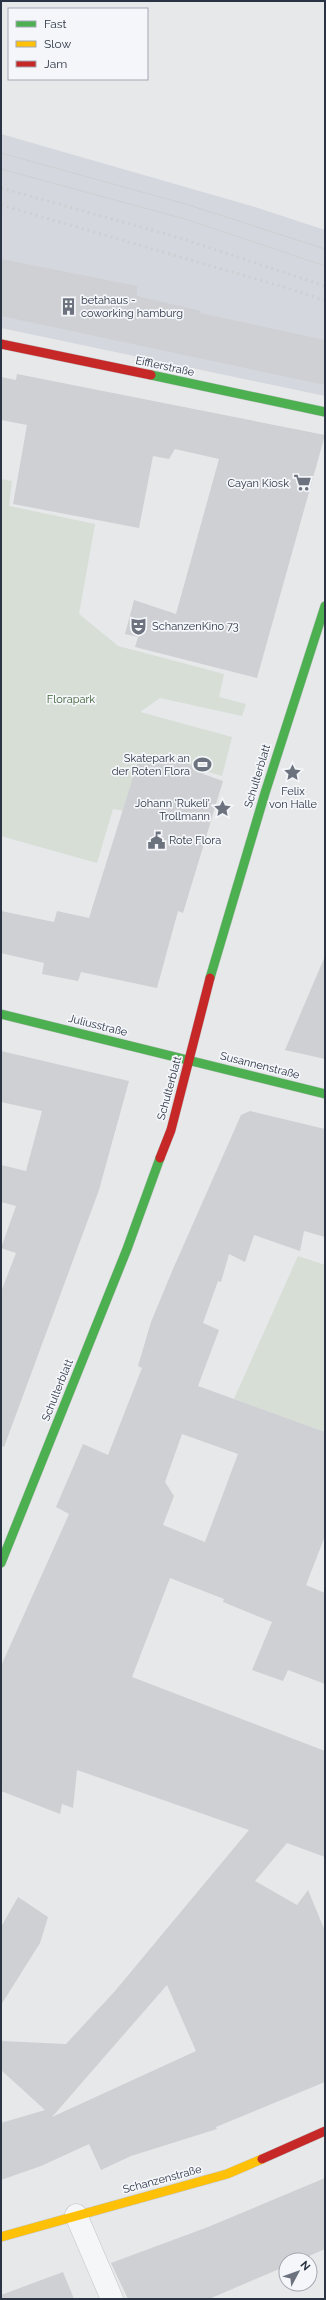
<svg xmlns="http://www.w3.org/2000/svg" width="326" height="2300" viewBox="0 0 326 2300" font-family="Raleway,sans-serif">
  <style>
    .built { fill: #d4d7dd }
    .green { fill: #d6ded6 }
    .building { fill: #ced0d3; fill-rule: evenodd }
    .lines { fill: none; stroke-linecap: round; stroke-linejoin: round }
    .street-casing { stroke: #c4c6c8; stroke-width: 23 }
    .fast-casing { stroke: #c4c6c8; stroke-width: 10 }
    .slow-casing { stroke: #c4c6c8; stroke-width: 10 }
    .jam-casing { stroke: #c4c6c8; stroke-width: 10 }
    .street { stroke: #f5f6f7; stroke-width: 22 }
    .fast { stroke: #4caf50; stroke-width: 9 }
    .slow { stroke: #ffc107; stroke-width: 9 }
    .jam { stroke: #c62828; stroke-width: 9 }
    .tram { stroke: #cecfd2; stroke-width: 1 }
    .rail { stroke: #cecfd2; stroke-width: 3; stroke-dasharray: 2 4; stroke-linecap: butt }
    .labels { text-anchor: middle; stroke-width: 3.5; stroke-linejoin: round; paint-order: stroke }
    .poi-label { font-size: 11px; fill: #2b3445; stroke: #f4f6f9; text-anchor: start }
    .street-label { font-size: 11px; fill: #2b3445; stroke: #f4f6f9 }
    .park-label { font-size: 11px; fill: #3f6138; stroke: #f4f6f9 }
  </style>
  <rect width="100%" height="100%" fill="#e6e8ea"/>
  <path class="built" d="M1,134L255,207L325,230V396L1,328Z"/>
  <g class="green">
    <path d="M1,479L12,481L9,506L95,524L79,614L118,646L224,674L219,697L246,704L242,716L160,698L140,712L232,737L222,776L141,752L123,811L113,809L97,863L1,836Z"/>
    <path d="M298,1256L325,1265V1432L234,1399Z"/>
  </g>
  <g class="building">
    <path d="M1,259L137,286V296L201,311L200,313L325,340V385L1,316Z"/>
    <path d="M17,374L325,435L257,678L135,647L138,637L125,634L134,600L176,614L219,459L175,449L169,459L153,456L139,528L13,504L27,425L1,420V377L16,380Z"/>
    <path d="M140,755L158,761L160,755L205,769L203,774L223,781L183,913L178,911L157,988L81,972L78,981L42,974L44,963L1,953V911L54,922L57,911L89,918Z"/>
    <path d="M325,956V1059L285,1050Z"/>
    <path d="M1,1051L129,1081L99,1190L4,1447L1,1446V1292L16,1253L1,1248L16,1206L1,1202V1165L26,1171L42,1111L1,1102Z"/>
    <path d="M250,1111L325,1129V1237L304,1231L300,1251L254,1235L245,1262L229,1254L221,1282L218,1281L203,1323L219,1330L198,1386L325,1432V1536L306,1585L325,1593V1684L288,1670L283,1681L252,1670L272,1622L223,1602L224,1599L170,1578L132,1677L325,1751V1857L287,1843L255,1881L297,1905L308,1890L325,1931V2082L216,2127L217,2129L131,2156L101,2170L89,2144L41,2166L1,2180V2123L45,2110L1,2070V2041L66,2044L115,1991L249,1830L77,1770L73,1808L62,1804L60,1814L1,1791V1666L69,1514L56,1507L83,1444L108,1455L142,1368L138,1366L151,1322L173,1269L241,1115ZM182,1434L238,1454L205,1542L163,1525L174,1496L165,1482ZM167,1985L196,2051L52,2117L126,2032Z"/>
    <path d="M18,1897L48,1917L40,1943L1,2005V1927Z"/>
    <path d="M325,2178V2249L300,2260H286V2266L209,2299H128L111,2263L208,2227Z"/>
    <path d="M63,2272L74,2299H1V2295Z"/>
  </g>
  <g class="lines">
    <defs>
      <path id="street" d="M76,2215L112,2299"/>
      <g id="fast">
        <path d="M151,375L325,412"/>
        <path d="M210,978L265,793L325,606"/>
        <path d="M1,1014L325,1094"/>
        <path d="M1,1563L127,1249L160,1158"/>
      </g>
      <path id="slow" d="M1,2237L227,2174L262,2159"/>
      <g id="jam">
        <path d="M1,344L151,375"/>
        <path d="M160,1158L171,1130L210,978"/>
        <path d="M262,2159L325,2131"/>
      </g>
    </defs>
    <use href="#street" class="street-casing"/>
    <use href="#fast" class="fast-casing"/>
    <use href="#slow" class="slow-casing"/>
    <use href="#jam" class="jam-casing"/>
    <use href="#street" class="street"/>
    <use href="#fast" class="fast"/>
    <use href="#slow" class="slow"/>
    <use href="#jam" class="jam"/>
    <g class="tram">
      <path d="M1,153L189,205L325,249"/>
      <path d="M1,169L185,219L325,266"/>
    </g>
    <g class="rail">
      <path d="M1,188L180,238L325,286"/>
      <path d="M1,205L294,290L325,301"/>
    </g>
  </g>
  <defs>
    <symbol id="building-bare" viewBox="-9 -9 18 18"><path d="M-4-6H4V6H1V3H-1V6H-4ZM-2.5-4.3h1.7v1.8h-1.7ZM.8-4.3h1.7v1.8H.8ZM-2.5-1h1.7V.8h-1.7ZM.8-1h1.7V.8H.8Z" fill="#6c737f" stroke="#f4f6f9" stroke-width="2.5" paint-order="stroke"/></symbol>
    <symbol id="supermarket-bare" viewBox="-9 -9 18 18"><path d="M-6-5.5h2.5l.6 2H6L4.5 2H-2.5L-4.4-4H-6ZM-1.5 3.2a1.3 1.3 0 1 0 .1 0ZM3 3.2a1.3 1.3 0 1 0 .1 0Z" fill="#6c737f" stroke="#f4f6f9" stroke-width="2.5" paint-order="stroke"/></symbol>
    <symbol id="theatre-bare" viewBox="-9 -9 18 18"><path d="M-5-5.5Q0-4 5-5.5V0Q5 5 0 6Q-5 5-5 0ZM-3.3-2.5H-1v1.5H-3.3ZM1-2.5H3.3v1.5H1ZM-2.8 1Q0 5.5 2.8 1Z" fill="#6c737f" stroke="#f4f6f9" stroke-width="2.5" paint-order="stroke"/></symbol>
    <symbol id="stadium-bare" viewBox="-9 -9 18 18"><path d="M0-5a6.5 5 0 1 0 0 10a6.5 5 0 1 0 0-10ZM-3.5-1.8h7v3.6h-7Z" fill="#6c737f" stroke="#f4f6f9" stroke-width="2.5" paint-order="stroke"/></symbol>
    <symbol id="sight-bare" viewBox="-9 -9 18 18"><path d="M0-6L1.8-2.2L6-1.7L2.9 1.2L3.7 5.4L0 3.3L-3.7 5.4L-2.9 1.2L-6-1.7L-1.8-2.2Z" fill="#6c737f" stroke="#f4f6f9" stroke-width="2.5" paint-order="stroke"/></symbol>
    <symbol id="civic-bare" viewBox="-9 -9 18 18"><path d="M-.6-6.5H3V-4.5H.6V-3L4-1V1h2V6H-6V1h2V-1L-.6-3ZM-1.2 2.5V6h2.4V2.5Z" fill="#6c737f" stroke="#f4f6f9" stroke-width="2.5" paint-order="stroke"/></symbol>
  </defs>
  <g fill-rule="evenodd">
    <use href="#building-bare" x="56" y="294" width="25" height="25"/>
    <use href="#supermarket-bare" x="290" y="470" width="25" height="25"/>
    <use href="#theatre-bare" x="126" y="614" width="25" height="25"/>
    <use href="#stadium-bare" x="190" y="752" width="25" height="25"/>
    <use href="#sight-bare" x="280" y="760" width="25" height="25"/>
    <use href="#sight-bare" x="210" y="796" width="25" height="25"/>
    <use href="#civic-bare" x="144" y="828" width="25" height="25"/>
  </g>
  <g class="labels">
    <g class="poi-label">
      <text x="81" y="304">betahaus -<tspan x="81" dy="13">coworking hamburg</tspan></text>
      <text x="289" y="487" text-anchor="end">Cayan Kiosk</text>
      <text x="152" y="630">SchanzenKino 73</text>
      <text x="190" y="762" text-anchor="end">Skatepark an<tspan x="190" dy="13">der Roten Flora</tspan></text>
      <text x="293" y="795" text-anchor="middle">Felix<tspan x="293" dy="13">von Halle</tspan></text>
      <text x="210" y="807" text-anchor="end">Johann 'Rukeli'<tspan x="210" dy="13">Trollmann</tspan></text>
      <text x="169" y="844">Rote Flora</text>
    </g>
    <g class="street-label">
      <text transform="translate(165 366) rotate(12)" y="4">Eifflerstraße</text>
      <text transform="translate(257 776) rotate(-73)" y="4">Schulterblatt</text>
      <text transform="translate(98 1025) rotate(14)" y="4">Juliusstraße</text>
      <text transform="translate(260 1065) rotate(14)" y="4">Susannenstraße</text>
      <text transform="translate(169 1088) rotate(-75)" y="4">Schulterblatt</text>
      <text transform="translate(57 1390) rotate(-68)" y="4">Schulterblatt</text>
      <text transform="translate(162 2179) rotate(-15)" y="4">Schanzenstraße</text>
    </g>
    <g class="park-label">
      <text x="71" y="703">Florapark</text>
    </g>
  </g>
  <rect width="326" height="2300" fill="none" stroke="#2b3445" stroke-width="4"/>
  <rect x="8" y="8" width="140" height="72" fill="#f4f6f9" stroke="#a4a8b1"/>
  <rect x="16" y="21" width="20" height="6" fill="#4caf50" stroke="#a4a8b1"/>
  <text x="44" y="28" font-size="12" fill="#2b3445">Fast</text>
  <rect x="16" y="41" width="20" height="6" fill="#ffc107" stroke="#a4a8b1"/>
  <text x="44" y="48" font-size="12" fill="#2b3445">Slow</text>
  <rect x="16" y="61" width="20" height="6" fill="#c62828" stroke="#a4a8b1"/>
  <text x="44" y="68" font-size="12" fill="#2b3445">Jam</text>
  <g transform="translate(298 2272) rotate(49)"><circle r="19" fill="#f4f6f9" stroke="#a4a8b1"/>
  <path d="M0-3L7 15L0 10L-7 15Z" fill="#6c737f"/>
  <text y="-6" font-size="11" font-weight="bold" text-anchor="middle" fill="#2b3445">N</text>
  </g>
</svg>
